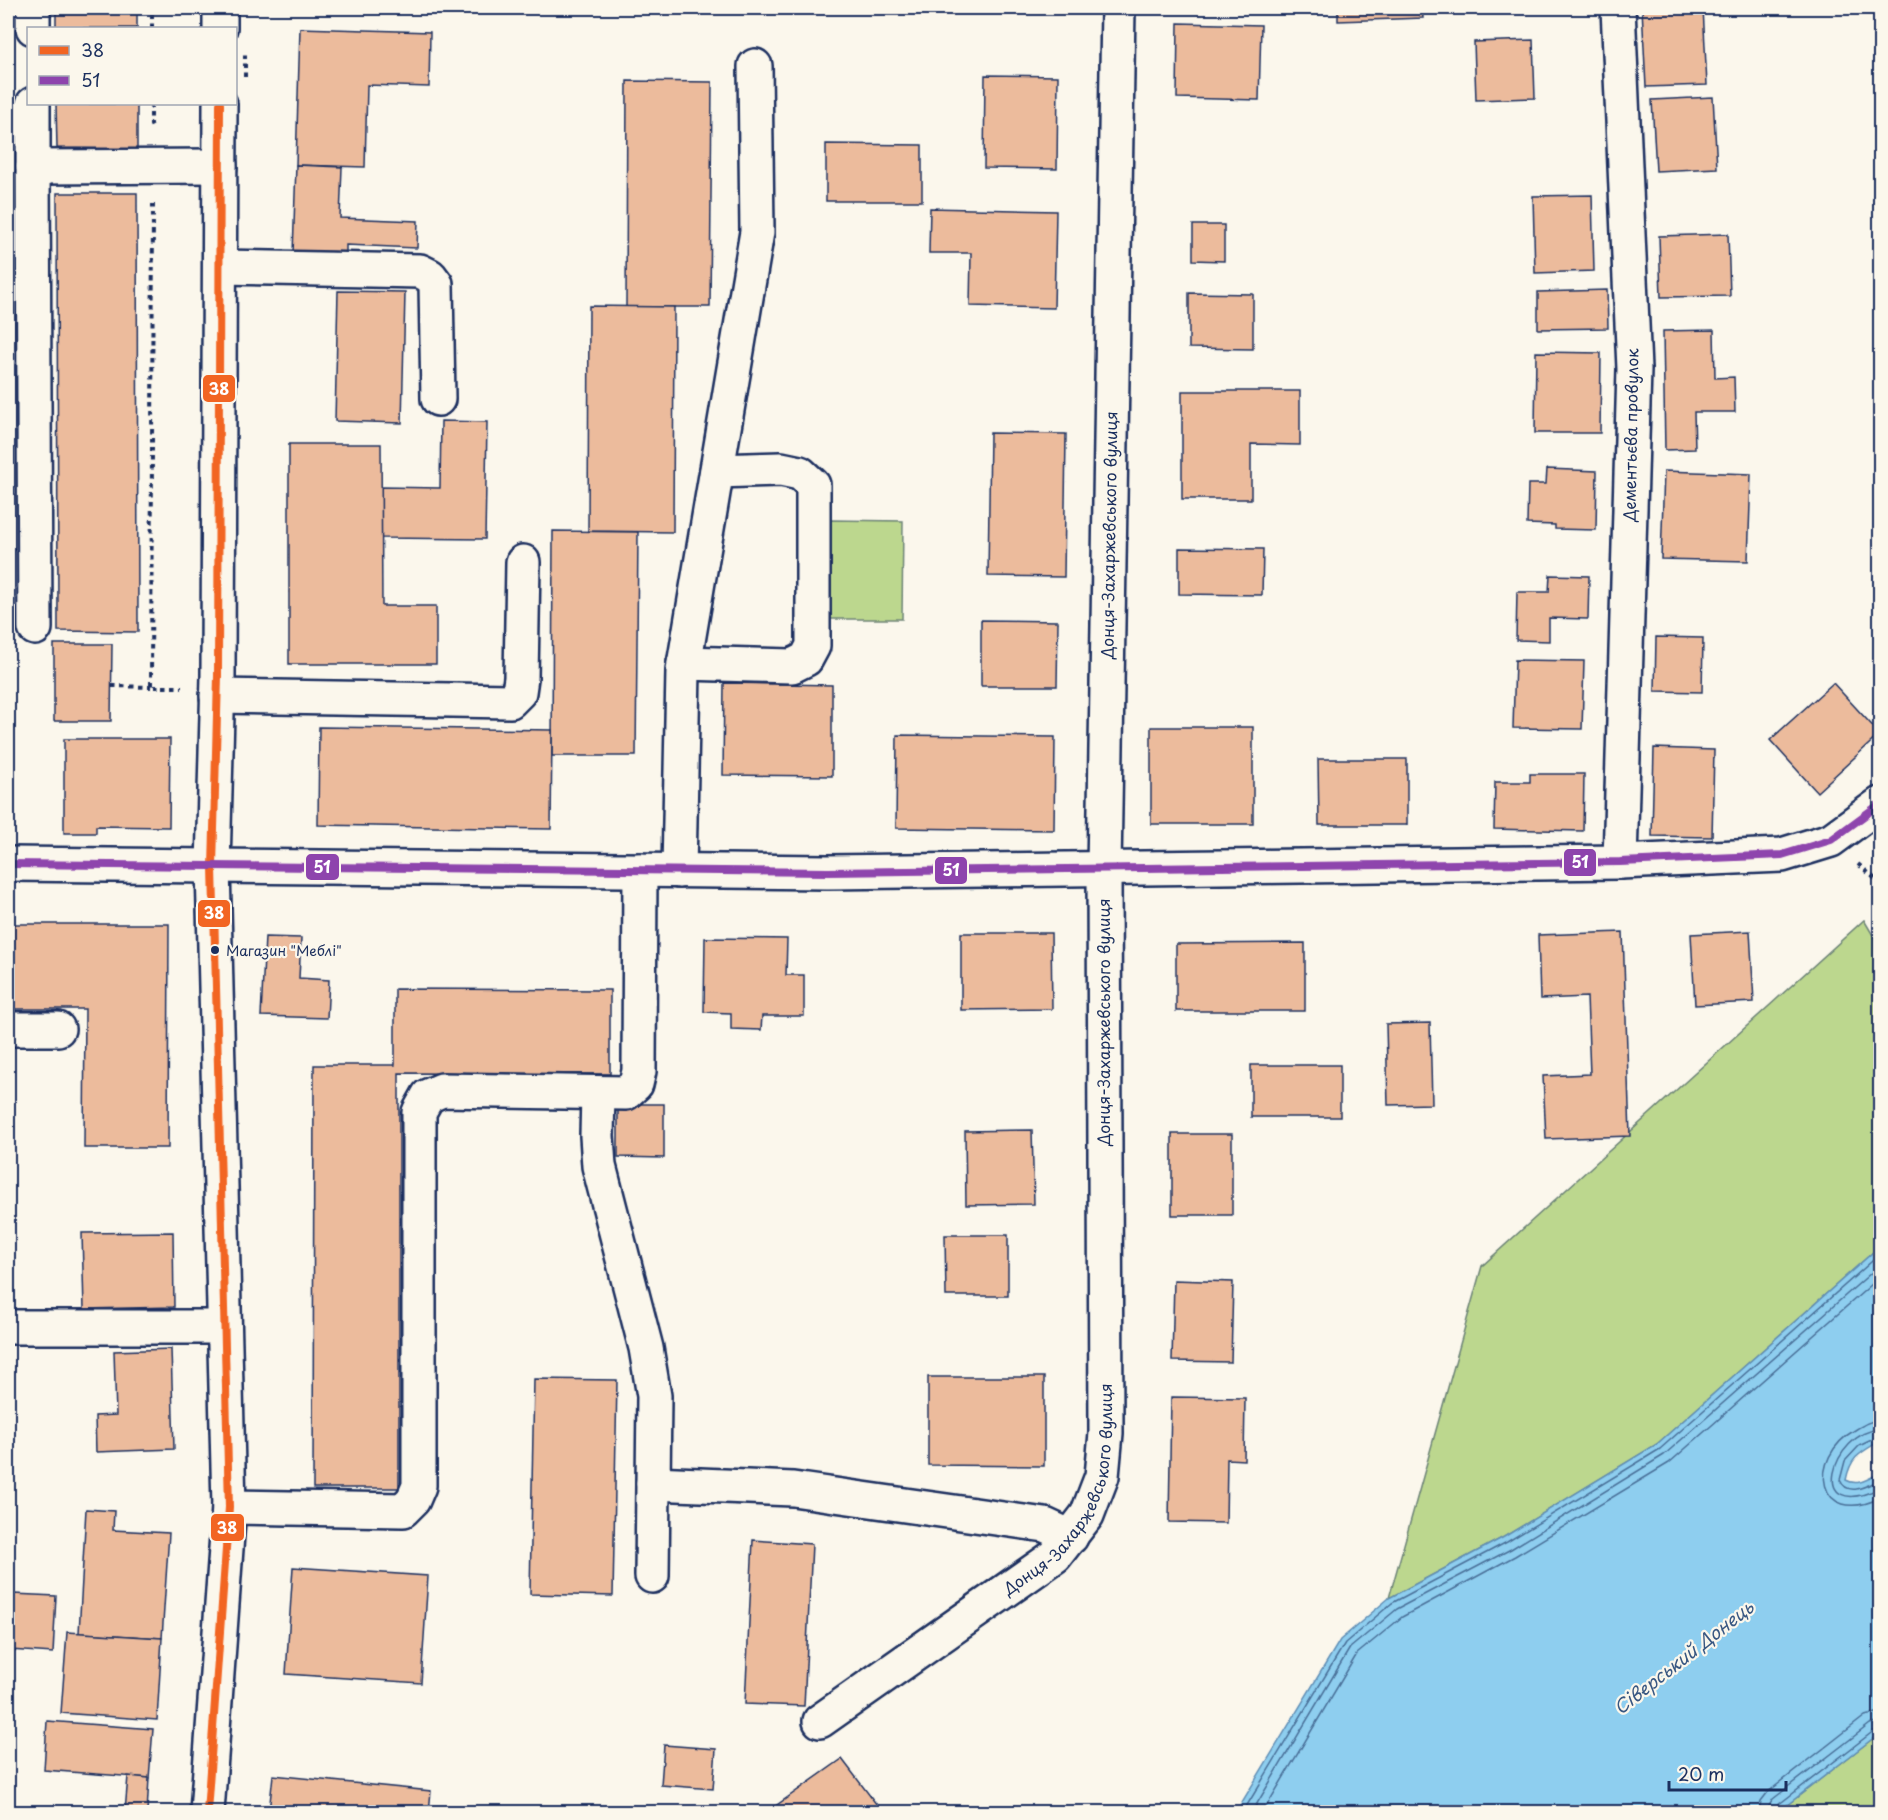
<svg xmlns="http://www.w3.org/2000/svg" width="1888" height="1820" viewBox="0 0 1888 1820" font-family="'Playpen Sans',sans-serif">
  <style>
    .green { fill: #bcd78e; stroke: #6c8376; stroke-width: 1.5 }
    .water { fill: #8eceef; stroke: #608eb5; stroke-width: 1.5 }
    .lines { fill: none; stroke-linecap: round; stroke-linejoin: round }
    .shore { stroke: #496f98; stroke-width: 1.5 }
    .building { fill: #ecbb9c; stroke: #1b2f5e; stroke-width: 1.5 }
    .minor-casing { stroke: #1b2f5e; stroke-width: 38 }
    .path { stroke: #1b2f5e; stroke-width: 4; stroke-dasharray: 4.5 4.5; stroke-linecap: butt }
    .minor { stroke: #fbf7ec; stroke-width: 33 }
    .bus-1-casing { stroke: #fbf7ec; stroke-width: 12 }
    .bus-2-casing { stroke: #fbf7ec; stroke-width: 12 }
    .bus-1 { stroke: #f26522; stroke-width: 8 }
    .bus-2 { stroke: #8e44ad; stroke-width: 8 }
    .bus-dot { fill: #1b2f5e; stroke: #fbf7ec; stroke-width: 2 }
    .labels { text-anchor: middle; stroke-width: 4.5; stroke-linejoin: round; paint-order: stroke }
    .bus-label { font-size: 14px; fill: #1b2f5e; stroke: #fbf7ec; text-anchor: start }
    .street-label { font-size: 16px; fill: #1b2f5e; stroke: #fbf7ec }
    .water-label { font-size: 18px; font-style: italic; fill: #385782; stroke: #fbf7ec }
    .line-badge { stroke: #fbf7ec; stroke-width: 2 }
    .badge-label { font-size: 16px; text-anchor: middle; font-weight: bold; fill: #fff }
  </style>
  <rect width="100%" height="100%" fill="#fbf7ec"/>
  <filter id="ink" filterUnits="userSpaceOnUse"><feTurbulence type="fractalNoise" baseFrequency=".0167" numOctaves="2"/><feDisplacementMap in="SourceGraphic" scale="12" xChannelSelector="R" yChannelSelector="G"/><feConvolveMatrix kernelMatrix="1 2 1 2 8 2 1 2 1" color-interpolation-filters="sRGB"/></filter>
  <g filter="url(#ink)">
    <g class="green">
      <path d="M830,520L903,521L902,619H828Z"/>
      <path d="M1864,920L1880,947V1246L1657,1444L1504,1537L1389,1598L1482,1266Z"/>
      <path d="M1880,1733V1812H1778Z"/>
    </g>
    <path class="water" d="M1880,1246V1441C1860,1453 1851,1456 1846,1480C1858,1487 1869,1478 1880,1473V1733L1778,1812H1236L1340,1640L1389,1598L1504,1537L1657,1444Z"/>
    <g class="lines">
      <g class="shore">
        <path d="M1880,1420C1871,1420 1863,1425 1855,1430C1806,1458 1817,1528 1880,1498"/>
        <path d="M1880,1429C1832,1432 1805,1524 1880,1488"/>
        <path d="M1880,1436L1859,1446L1845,1461L1840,1480C1848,1498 1868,1485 1880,1480"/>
        <path d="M1243,1812L1345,1643L1392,1603L1507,1542L1660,1449L1880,1254"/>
        <path d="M1252,1812L1350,1648L1397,1609L1511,1549L1664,1455L1880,1265"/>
        <path d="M1263,1812L1357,1654L1402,1617L1515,1556L1669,1463L1880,1277"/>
        <path d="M1759,1812L1761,1801L1768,1792L1865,1716L1880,1712"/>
        <path d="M1768,1812L1769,1806L1773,1799L1870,1724L1880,1721"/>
        <path d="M1775,1812L1778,1805L1875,1730L1880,1728"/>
      </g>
    </g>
    <g class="building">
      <rect x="56" y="8" width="81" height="20"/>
      <path d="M1338,8H1422L1423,18L1338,21Z"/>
      <path d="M1642,8H1703L1707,85L1646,87Z"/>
      <path d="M1754,8H1835L1754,11Z"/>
      <path d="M1178,23L1261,25L1259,100L1177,98Z"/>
      <path d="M300,28L430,32L429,87L367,85L365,167L296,165Z"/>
      <path d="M1533,40L1535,98L1476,100L1474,42Z"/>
      <path d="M985,75L1058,76L1057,169L984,168Z"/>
      <path d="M627,81L712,82L710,307H626Z"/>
      <path d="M1713,97L1717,168L1656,171L1652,100Z"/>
      <path d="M56,104H137V149L57,148Z"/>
      <path d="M826,144L922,145V201H826Z"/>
      <path d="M296,165L342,167L340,218L418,221L417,248L346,245V256L293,254Z"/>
      <path d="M57,193H137L138,632L58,631Z"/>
      <path d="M1592,195L1594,271L1535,273L1533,196Z"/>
      <path d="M930,208L1056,211L1054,308L970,306L971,253H929Z"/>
      <path d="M1193,225H1224V261L1193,260Z"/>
      <path d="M1728,234L1730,296L1661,297L1659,236Z"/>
      <path d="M1607,290L1608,328L1538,329V292Z"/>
      <path d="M338,291L405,292L402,423L335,421Z"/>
      <path d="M1189,293L1253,294V349L1189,348Z"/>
      <path d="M589,306L674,307L673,532L588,531Z"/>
      <path d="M1714,330L1715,378L1734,377L1735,412H1694L1695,449L1665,450L1663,331Z"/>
      <path d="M1536,352L1601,353L1600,433H1535Z"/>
      <path d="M1182,391H1300V445L1251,444V499H1182Z"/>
      <path d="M441,421L487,422L485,539L381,538V487L440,488Z"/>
      <path d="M990,433L1066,434L1064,577L988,576Z"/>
      <path d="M289,444H381L382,606H436V664H289Z"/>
      <path d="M1547,469L1597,471L1596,530L1555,529V525L1527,524L1528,484H1546Z"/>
      <path d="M1664,471L1751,474L1748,561L1661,559Z"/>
      <path d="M553,531L638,532L636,756H552Z"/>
      <path d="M1179,548L1263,549L1262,595L1179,594Z"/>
      <path d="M1550,575L1589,576L1588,619L1549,618V641L1516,640L1517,592H1549Z"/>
      <path d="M981,620L1058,621L1057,686H981Z"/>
      <path d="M1656,637L1703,638L1702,692L1655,691Z"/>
      <path d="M54,644H112L111,721H54Z"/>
      <path d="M1515,660L1584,661L1582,729L1513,728Z"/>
      <path d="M724,683L832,685V776L723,775Z"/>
      <path d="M1833,683L1880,734L1817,792L1770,740Z"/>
      <path d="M319,727L552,730L551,829L318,825Z"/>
      <rect x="1151" y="727" width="102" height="97"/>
      <path d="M897,735L1055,737L1054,830L896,828Z"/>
      <path d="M64,739H170L169,827L96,826V833H64Z"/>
      <path d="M1654,748L1714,750L1712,837L1652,836Z"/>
      <path d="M1318,759H1407V825H1319Z"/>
      <path d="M1530,774H1584L1583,831L1494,829L1495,782H1530Z"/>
      <path d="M8,924H169L168,1148H84L85,1009H8Z"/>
      <path d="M1750,931L1754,1002L1695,1005L1691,934Z"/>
      <path d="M1623,932L1630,1136L1546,1139L1543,1076L1590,1074L1587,997L1540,999L1538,935Z"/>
      <path d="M961,933H1051L1052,1009L961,1010Z"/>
      <path d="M265,937L301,938L299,978L329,980L327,1018L261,1016Z"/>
      <path d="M705,938L787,939L786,975H804V1016H762L761,1030L731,1029V1013L704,1012Z"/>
      <path d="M1305,943V1011H1176V944Z"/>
      <path d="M395,989L610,990V1074L399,1073V1488H313L314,1065H395Z"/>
      <path d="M1430,1023L1432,1104L1388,1105L1386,1024Z"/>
      <rect x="1251" y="1065" width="89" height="52"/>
      <path d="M618,1104H664V1158L618,1157Z"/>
      <path d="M1032,1130L1034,1204L966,1205L965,1131Z"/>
      <rect x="1172" y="1134" width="60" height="81"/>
      <path d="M173,1232L174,1307L84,1309L82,1233Z"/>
      <path d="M945,1235H1008V1296H946Z"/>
      <path d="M1174,1280L1233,1282L1231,1362L1172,1361Z"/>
      <path d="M171,1349L174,1449L96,1452L95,1416L116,1415L114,1351Z"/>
      <path d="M928,1377H1044V1466L928,1465Z"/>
      <path d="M534,1379L617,1380L613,1596L530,1594Z"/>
      <path d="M1171,1397L1245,1398L1244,1460L1227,1459L1226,1523L1169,1522Z"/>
      <path d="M86,1509L114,1511L113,1530L169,1533L162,1638L79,1633Z"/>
      <path d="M753,1540L812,1544L804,1706L745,1704Z"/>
      <path d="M293,1567L428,1576L421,1683L286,1674Z"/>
      <path d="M13,1594L56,1596L53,1653L10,1650Z"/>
      <path d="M67,1632L162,1638L157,1720L61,1713Z"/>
      <path d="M47,1721L153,1729L149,1778L44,1770Z"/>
      <path d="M664,1745L716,1749L713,1789L661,1785Z"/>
      <path d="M842,1759L877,1805L867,1812H767Z"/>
      <path d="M273,1775L431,1791L429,1812H269Z"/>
      <path d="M128,1776L149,1778L147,1812H125Z"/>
    </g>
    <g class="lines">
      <defs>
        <g id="minor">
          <path d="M1618,8L1634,369L1620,862"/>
          <path d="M33,28V8"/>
          <path d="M220,28V8"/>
          <path d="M33,104V167L220,166"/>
          <path d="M33,167L35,628"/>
          <path d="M220,267L420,271L430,276L436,284L438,399"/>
          <path d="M684,663L792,666L806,659L813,646V485L800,473L781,469L717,471"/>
          <path d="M217,696L510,701L519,692L521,678L523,562"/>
          <path d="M8,864L828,872L1620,862L1782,855L1831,840L1880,804"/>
          <path d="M679,871L683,671L757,232L755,66"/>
          <path d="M8,1029H58"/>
          <path d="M598,1093L597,1136L599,1166L646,1348L654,1396L652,1576"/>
          <path d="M8,1327H224"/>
          <path d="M653,1483L793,1489L1045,1525L1071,1537"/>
          <path d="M229,1507L403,1510L413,1500L419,1486V1112L428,1096L442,1090L626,1093L636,1084L639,1071L640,870"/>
          <path id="s1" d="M820,1721L1055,1556L1087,1515L1102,1476L1106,1433L1104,870L1118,8"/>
          <path d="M207,1812L229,1507L213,867L218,676L220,104"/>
        </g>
      </defs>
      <use href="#minor" class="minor-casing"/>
      <g class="path">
        <path d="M152,28V8"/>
        <path d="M245,77V54"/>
        <path d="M151,104V125L153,129"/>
        <path d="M153,204L151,687H182"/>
        <path d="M112,686L151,687"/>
        <path d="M1858,864L1880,883"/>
      </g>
      <use href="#minor" class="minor"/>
      <defs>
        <path id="bus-1" d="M207,1812L229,1507L213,867L218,676L220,104"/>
        <path id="bus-2" d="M8,864L828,872L1620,862L1782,855L1831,840L1880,804"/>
      </defs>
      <use href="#bus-1" class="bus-1-casing"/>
      <use href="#bus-2" class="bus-2-casing"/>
      <use href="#bus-1" class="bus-1"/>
      <use href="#bus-2" class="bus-2"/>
    </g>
  </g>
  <circle class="bus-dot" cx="215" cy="950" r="5"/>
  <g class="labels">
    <g class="bus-label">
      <text x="226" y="956">Магазин "Меблі"</text>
    </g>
    <g class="street-label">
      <text transform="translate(1631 435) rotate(-89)" y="6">Дементьєва провулок</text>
      <text dy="6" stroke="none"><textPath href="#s1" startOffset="1322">Донця-Захаржевського вулиця</textPath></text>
      <text transform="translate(1104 1022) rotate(-90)" y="6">Донця-Захаржевського вулиця</text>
      <text dy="6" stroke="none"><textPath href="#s1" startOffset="350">Донця-Захаржевського вулиця</textPath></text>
    </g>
    <g class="water-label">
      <text transform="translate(1684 1658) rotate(-38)" y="6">Сіверський Донець</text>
    </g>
  </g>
  <g class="line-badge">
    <rect x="202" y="374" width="34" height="29" rx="6" fill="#f26522"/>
    <rect x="1563" y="848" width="34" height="29" rx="6" fill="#8e44ad"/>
    <rect x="305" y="853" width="35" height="28" rx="6" fill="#8e44ad"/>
    <rect x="934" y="856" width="34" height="29" rx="6" fill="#8e44ad"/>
    <rect x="197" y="899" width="34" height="29" rx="6" fill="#f26522"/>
    <rect x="210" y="1513" width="35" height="29" rx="6" fill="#f26522"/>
  </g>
  <g class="badge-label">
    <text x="219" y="395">38</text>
    <text x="1580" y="868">51</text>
    <text x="322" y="873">51</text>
    <text x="951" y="876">51</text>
    <text x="214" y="919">38</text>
    <text x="227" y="1534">38</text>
  </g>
  <rect width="1888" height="1820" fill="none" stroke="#fbf7ec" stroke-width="30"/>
  <rect x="15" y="15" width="1858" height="1790" fill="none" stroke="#1b2f5e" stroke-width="2" filter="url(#ink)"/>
  <rect x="27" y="27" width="210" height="78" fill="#fbf7ec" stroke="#a1a7b3" stroke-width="1.5"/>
  <rect x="39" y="46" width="30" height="9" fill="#f26522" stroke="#a1a7b3" stroke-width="1.5"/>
  <text x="81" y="57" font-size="18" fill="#1b2f5e">38</text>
  <rect x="39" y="76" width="30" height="9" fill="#8e44ad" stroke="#a1a7b3" stroke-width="1.5"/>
  <text x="81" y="87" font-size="18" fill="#1b2f5e">51</text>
  <path d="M1669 1781v9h117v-9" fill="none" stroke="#1b2f5e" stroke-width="3"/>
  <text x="1678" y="1781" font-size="18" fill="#1b2f5e" stroke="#fbf7ec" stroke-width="4.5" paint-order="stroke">20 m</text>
</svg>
